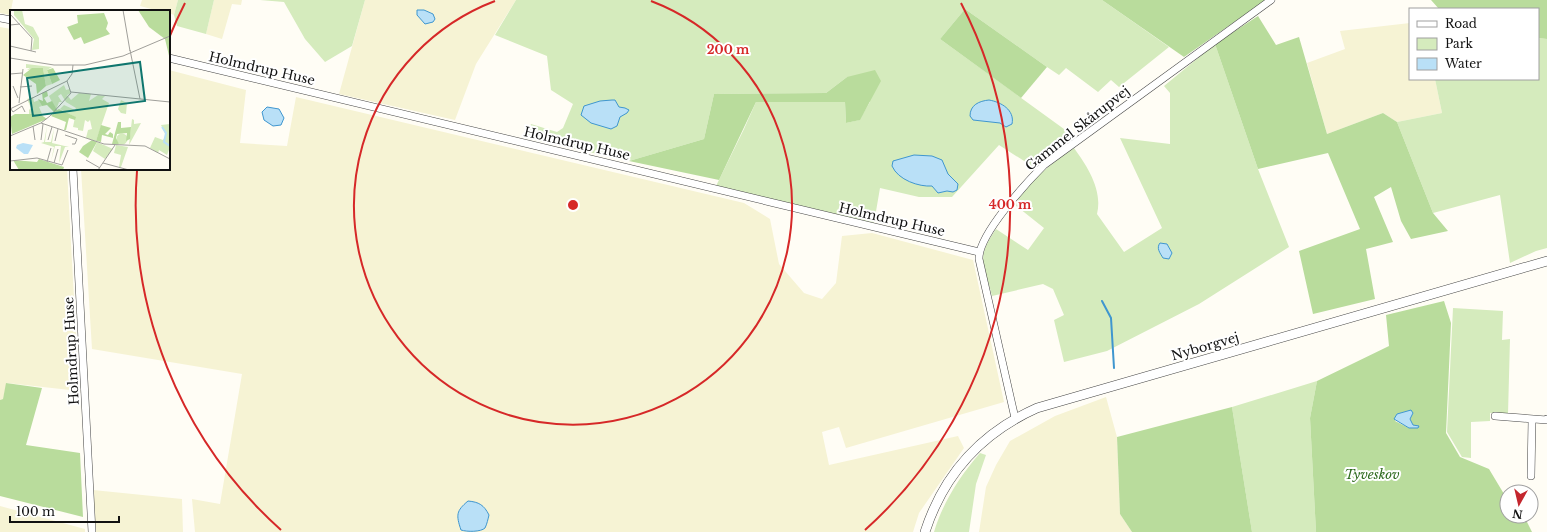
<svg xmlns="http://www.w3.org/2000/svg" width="1547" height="532" viewBox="0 0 1547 532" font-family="'Libre Baskerville',serif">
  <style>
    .farmland { fill: #f6f3d4 }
    .green { fill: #d5ebbd }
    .forest { fill: #b9dc9c; fill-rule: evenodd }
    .water { fill: #b9e0f7; stroke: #3f96cf }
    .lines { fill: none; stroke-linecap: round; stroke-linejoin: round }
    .stream { stroke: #3f96cf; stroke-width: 2 }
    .minor-casing { stroke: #444; stroke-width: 8 }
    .tertiary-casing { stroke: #444; stroke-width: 10 }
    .minor { stroke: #fff; stroke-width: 7 }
    .tertiary { stroke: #fff; stroke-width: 9 }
    .ring { fill: none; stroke: #d62828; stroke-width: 2 }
    .labels { text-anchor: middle; stroke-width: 4; stroke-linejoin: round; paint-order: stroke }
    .street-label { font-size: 13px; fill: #111; stroke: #fff }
    .park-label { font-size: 13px; font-style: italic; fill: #2f6b1f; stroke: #fff }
    .inset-river { fill: none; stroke: #b9e0f7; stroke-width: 2 }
    .inset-road { fill: none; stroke: #a09f9a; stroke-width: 1 }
    .view { fill: #0f766e; fill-opacity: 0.15; stroke: #0f766e; stroke-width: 2 }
    .inset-edge { fill: none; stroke: #111; stroke-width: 2 }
    .centre { fill: #d62828; stroke: #fff; stroke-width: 2 }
    .ring-label { font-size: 12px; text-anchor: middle; font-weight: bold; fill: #d62828; stroke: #fff; stroke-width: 4; stroke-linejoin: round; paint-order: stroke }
  </style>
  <rect width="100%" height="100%" fill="#fffdf5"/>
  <g class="farmland">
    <path d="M0,0H13L10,15L0,13Z"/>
    <path d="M142,0H178L174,15L169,13V11H159L140,6Z"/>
    <path d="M214,0H242L241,5L232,4L222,39L206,34Z"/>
    <path d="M365,0H516L476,64L455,120L339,94Z"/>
    <path d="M1410,23V79H1435L1442,113L1397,122L1383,113L1327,134L1307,63L1345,49L1340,31Z"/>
    <path d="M0,27L11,29V169H67L79,391L7,383L3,399L0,400Z"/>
    <path d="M169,70L246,90L240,143L287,146L296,97L744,203L770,219L779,264L804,293L822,299L836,283L842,236L872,233L973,260L1004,402L846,448L839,427L822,432L829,465L958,436L964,448L919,513L913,532H195L192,499L220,504L242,374L92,349L81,169H169Z"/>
    <path d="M1106,397L1117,437L1120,514L1132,532H979L986,487L996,465L1010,441L1055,416Z"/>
    <path d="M93,490L182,499L183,532H96Z"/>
    <path d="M0,506L85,529V532H0Z"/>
  </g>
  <g class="green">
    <path d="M178,0H214L206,34L177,26L174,15Z"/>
    <path d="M260,0H365L352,46L325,62L305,39L284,2Z"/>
    <path d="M516,0H1102L1169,47L1119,87L1111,80L1098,92L1066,68L1059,75L1047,67L965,9L940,39L1075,137L1035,168L999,145L952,197H919L880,188L874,223L716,186L744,129L756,102H845L846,123L859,120L870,102L847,77L826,93L714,94L704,139L629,161L526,138L531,124L557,132L563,128L573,104L551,90L547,56L495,35Z"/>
    <path d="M1538,38L1547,39V248L1536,251L1510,263L1500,195L1433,213L1397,122L1442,113L1435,79H1538Z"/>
    <path d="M1215,44L1258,169L1289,247L1199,304L1107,351L1064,362L1054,320L1064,315L1053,289L1043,284L992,296C984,264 975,259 996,229L1028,250L1044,228L1015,205C1029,180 1051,164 1074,148C1087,166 1103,190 1097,214L1124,252L1162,228L1120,138L1170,144V93L1164,86Z"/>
    <path d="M1453,308L1503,311L1502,340L1510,339L1508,414L1490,413V421L1471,422V458L1462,457L1447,432Z"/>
    <path d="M1317,381L1310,418L1316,532H1252L1232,407Z"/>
    <path d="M980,453L986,455L976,484L969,532H934C943,502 960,476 980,453Z"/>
  </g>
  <g class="forest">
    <path d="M1102,0H1266L1184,57Z"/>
    <path d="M1431,0H1547V39L1538,38V9H1439Z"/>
    <path d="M965,9L1047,67L1021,98L940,39Z"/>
    <path d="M1258,16L1276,45L1299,37L1327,134L1383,113L1397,122L1433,213L1448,231L1411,239L1401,221L1391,187L1374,197L1393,242L1366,249L1375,299L1313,314L1299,251L1360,229L1328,153L1258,169L1215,44Z"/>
    <path d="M875,70L881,81L860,120L846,123L845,102H756L719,180L629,161L704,139L714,94L826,93L847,77Z"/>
    <path d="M1444,301L1451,323L1446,433L1460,457L1489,469L1507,499V516H1524L1532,532H1316L1310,418L1317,381L1389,346L1386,315ZM1408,411L1413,413L1410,419L1413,425L1409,428L1395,421L1397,414Z"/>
    <path d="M6,383L42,388L26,445L80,453L83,517L0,496V400L3,399Z"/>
    <path d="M1232,407L1252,532H1132L1120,514L1117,437Z"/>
  </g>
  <g class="water">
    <path d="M417,10H424L433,14L435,19L433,22L425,24L417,15Z"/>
    <path d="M612,100H615L619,107L625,108L629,110L627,113L620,117L617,126L611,129L591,123L581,115L584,106L600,101Z"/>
    <path d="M989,100C1001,102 1015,110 1012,124L1006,127L1000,123L973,120L970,116C970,105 979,101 989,100Z"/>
    <path d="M267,107L279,109L284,118L281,125L273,126L264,120L262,112Z"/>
    <path d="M914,155L932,156L942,160L948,174L958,184L957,190L953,192L947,191L938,193L932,186C919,187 898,180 892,166L893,161Z"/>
    <path d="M1160,243L1167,244L1172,253L1169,259L1163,258C1160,253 1156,248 1160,243Z"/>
    <path d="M1411,410L1413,413L1410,419L1413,425L1419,426L1418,428H1409L1394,419L1397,414Z"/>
    <path d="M468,501C479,502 484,505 489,515C488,519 487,524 485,528C481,532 467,532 461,530C456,515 456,511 468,501Z"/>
  </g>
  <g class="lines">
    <path class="stream" d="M1102,301L1111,318L1114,368"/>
    <defs>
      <g id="minor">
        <path d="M0,18L11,20"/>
        <path d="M169,58L979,252"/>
        <path d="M73,169L92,532"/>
        <path d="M1495,416L1547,420V419"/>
        <path d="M1015,418L979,259C978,235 1027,182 1044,165L1271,0"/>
        <path d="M1531,476L1532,420"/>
      </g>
      <path id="tertiary" d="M925,532C944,473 981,433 1037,408L1547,261"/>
    </defs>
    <use href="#minor" class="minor-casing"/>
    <use href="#tertiary" class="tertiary-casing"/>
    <use href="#minor" class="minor"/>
    <use href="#tertiary" class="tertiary"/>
  </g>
  <g class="ring">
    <path d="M651 1A219 219 0 1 1 495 1"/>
    <path d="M281 530A437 437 0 0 1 137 171M169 38A437 437 0 0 1 185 3M961 3A437 437 0 0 1 865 530"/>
  </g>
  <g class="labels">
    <g class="street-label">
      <text transform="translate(262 68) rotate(13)" y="5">Holmdrup Huse</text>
      <text transform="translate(1077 128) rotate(-38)" y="5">Gammel Skårupvej</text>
      <text transform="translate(577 143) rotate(13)" y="5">Holmdrup Huse</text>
      <text transform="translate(892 219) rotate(13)" y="5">Holmdrup Huse</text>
      <text transform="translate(1205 346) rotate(-16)" y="5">Nyborgvej</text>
      <text transform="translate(71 351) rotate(-93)" y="5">Holmdrup Huse</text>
    </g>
    <g class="park-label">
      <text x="1372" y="479">Tyveskov</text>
    </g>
  </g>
  <g transform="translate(10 10)">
    <rect width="160" height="160" fill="#fffdf5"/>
    <path d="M4,0H12L15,14L23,17L29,28V39L22,40L24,29L4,5ZM16,54L42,57L37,60L42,74L36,76L33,58L17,60L20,58H16ZM54,75L56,80L60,79V84L57,85L61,90L69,83L81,84L79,91L88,85L95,86L92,89L99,93L86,131L76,128L78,120L82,119L80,110L78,112L75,110L73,121L68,120V118L63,117L65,107L50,99L54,95L65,100L66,98L56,92L51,84L48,86L52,92H49L46,100L39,86ZM23,87L24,92L29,90L32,96L29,97L32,104H19V100L21,98L17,89ZM111,90L117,93L116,104L111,103L108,99ZM122,109L124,110V114L131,113L119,135ZM160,114V137L157,145L149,140L148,143L140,138L145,127L153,130L156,126L151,115ZM37,116L35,132H41L44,118L42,133L59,137H55L49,153L51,136H45L41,151L44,137L31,133L34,132ZM106.5 129a5.5 5.5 0 1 1 11 0a5.5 5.5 0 1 1-11 0ZM87,132L103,139L95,149L83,141ZM106,135L118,137L111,157H109L111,145L104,143Z" fill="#d5ebbd"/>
    <path d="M128,0H160V50L155,29L139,17ZM94,3L98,13L96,19L100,24L74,34L71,27L64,30L57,17L68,13L67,5ZM22,58H33L36,76L27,84L26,74L13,65ZM43,58L50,70L42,74L37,60ZM37,81L38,86L34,88L37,93L42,91L47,100L49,99L66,107L65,110L59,108L56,120H54L56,112L41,106L44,102L37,95L32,96L28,89L33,91L32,83ZM5,104H30L37,109L2,124L0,107ZM108,112H111V118L121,117L120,129L116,131L117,123L107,124L106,128L109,134H102ZM91,115L101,118L95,124L98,125L100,122L103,124V128L92,125L91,132L86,131ZM82,130L87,132L78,148L69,142L73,136ZM29,149L54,157L53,160H9L3,150L27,152Z" fill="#b9dc9c"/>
    <path d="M13,133L23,135L18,144H14L6,138L7,135Z" fill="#b9e0f7"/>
    <path class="inset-river" d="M152,117L156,123L154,132L160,136"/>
    <path class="inset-road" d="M113,0L120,41M0,4L22,28L21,41M0,34V15L10,14M0,36L26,42M120,40L130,89M0,48L44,55H75L113,46L160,26M0,64L12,63M3,76L8,88M10,77L22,76M61,82L160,92M9,93L13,59M0,99L57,71L62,64L63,55M1,99L3,102L12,96L15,102M31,113L94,134L135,136L160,149M23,116L25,130M55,125L67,129L65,134H62M0,126L31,113L40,106L61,83L57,71M31,130L33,114M38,130L42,117M45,131L48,119M76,150L90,158M0,151L27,148L52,155L58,140M37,152L41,138M44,153L48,139M93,153L119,160M88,160L105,135"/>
    <path class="view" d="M130,52L135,91L23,106L17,68Z"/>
    <rect width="160" height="160" class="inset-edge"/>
  </g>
  <circle cx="573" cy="205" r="6" class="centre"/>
  <g class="ring-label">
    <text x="728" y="54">200 m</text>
    <text x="1010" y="209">400 m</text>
  </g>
  <rect x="1409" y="8" width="130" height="72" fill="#ffffff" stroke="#a0a0a0"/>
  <rect x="1417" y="21" width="20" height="6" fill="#ffffff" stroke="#a0a0a0"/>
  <text x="1445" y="28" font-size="12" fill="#111111">Road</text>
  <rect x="1417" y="38" width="20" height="12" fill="#d5ebbd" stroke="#a0a0a0"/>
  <text x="1445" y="48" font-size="12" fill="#111111">Park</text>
  <rect x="1417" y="58" width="20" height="12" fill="#b9e0f7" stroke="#a0a0a0"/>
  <text x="1445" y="68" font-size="12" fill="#111111">Water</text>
  <g transform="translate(1519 504) rotate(188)"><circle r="19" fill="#ffffff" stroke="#a0a0a0"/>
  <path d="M0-3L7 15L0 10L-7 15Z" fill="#c4262e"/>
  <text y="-6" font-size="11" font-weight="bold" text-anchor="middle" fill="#111111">N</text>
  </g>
  <path d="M10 516v6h109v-6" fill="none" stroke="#111111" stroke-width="2"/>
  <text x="16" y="516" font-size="12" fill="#111111" stroke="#ffffff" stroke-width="3" paint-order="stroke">100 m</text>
</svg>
